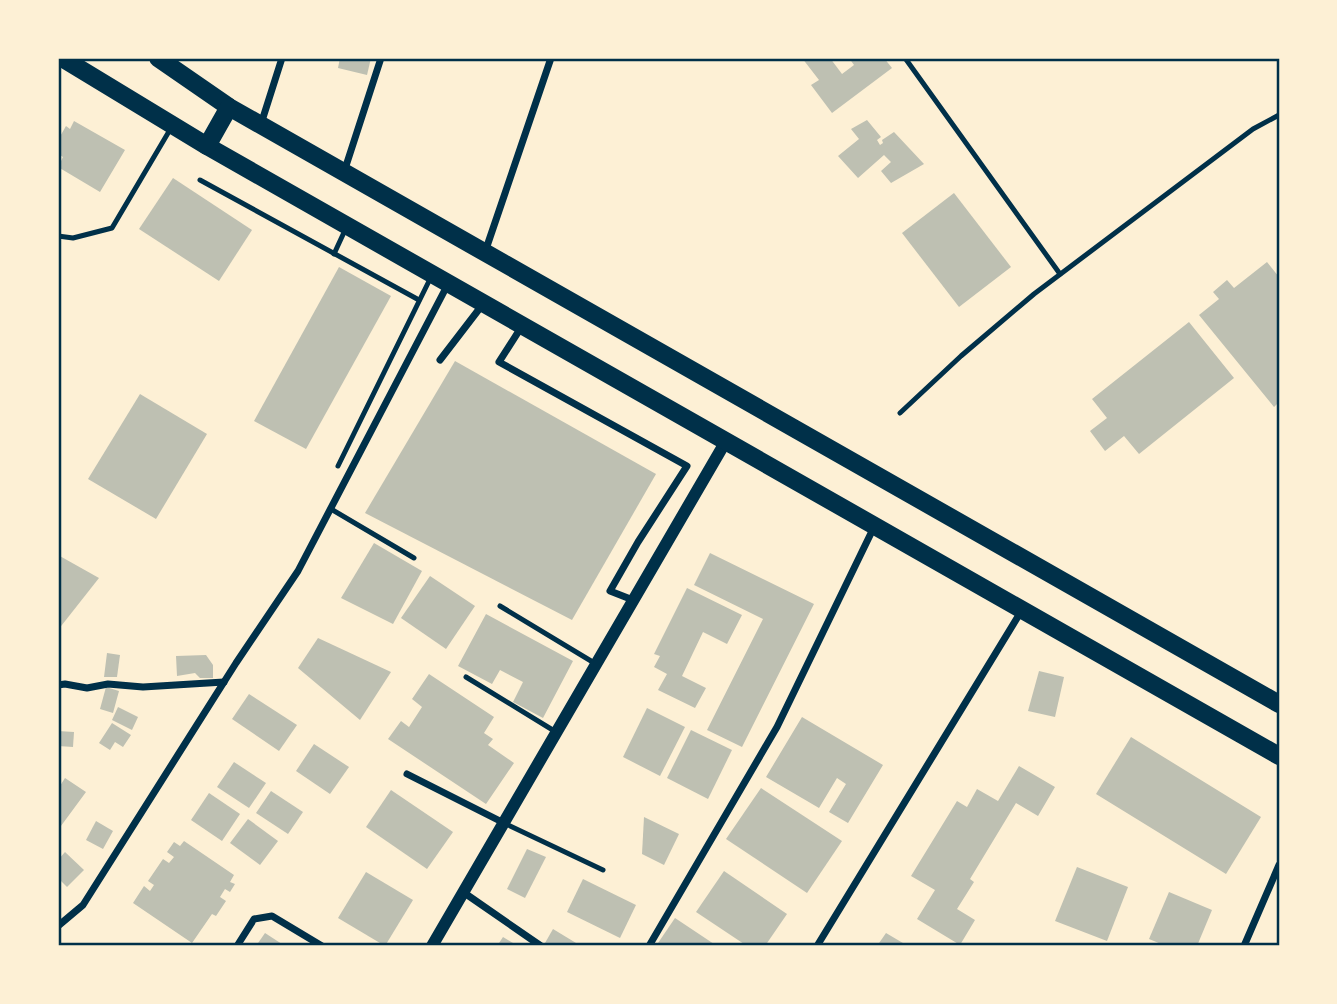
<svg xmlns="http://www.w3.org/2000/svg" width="1337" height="1004" viewBox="0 0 1337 1004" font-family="Quicksand,sans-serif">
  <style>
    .building { fill: #bec0b2 }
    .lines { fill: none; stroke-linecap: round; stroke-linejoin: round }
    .service { stroke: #003049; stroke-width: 5 }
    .minor { stroke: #003049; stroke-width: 7 }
    .tertiary { stroke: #003049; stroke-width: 12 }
    .primary { stroke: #003049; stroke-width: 18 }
    .neatline { fill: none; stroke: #003049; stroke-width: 2.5 }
  </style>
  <rect width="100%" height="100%" fill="#fdf0d5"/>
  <g class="building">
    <path d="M340,58H371L367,75L338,68Z"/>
    <path d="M802,58H830L842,74L854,65L849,58H884L892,68L832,113L811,85L819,80Z"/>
    <path d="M867,120L881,137L877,140L880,145L883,143L882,140L894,132L924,164L891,183L881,171L891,162L884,155L858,178L838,156L859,139L851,129Z"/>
    <path d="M74,121L125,150L100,192L58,167L63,157L58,154V140L66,126L70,129Z"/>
    <path d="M173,178L252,230L219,281L139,229Z"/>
    <path d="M954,193L1011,267L959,307L902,233Z"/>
    <path d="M1267,262L1279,277V402L1274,407L1199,315L1219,299L1213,292L1227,280L1234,288Z"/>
    <path d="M339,267L391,296L306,449L254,421Z"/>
    <path d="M1189,322L1234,378L1139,454L1124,436L1105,451L1090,431L1107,418L1092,399Z"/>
    <path d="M455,361L656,474L572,620L365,513Z"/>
    <path d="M140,394L207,434L156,519L88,479Z"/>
    <path d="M374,543L422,571L393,624L341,598Z"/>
    <path d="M710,553L814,604L742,747L707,730L763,619L694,585Z"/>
    <path d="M58,555L99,578L58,630Z"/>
    <path d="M430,576L475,606L446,649L401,618Z"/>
    <path d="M687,588L742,615L727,644L703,632L682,676L706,688L695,708L658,690L667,674L654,667L660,656L654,654Z"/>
    <path d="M486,614L573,661L543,718L513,702L523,682L500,670L492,684L458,666Z"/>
    <path d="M318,638L391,672L360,720L298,668Z"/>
    <path d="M107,653L120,655L117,677H104Z"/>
    <path d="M206,655L213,665V678H200L195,673L177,676L176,656Z"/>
    <path d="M1039,671L1064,677L1055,717L1028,711Z"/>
    <path d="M429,674L494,717L484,733L493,739L488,745L514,763L486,804L388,739L401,721L409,727L422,707L412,699Z"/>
    <path d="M106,687L119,691L113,713L100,709Z"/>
    <path d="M249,694L297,725L279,751L232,719Z"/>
    <path d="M118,707L138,717L132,730L112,720Z"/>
    <path d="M647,708L685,727L660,776L623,757Z"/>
    <path d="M802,717L883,765L848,823L829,812L846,784L837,778L819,808L766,777Z"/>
    <path d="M112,723L131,735L123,747L115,742L110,750L99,743Z"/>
    <path d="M691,730L732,750L708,799L667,778Z"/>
    <path d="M58,731L74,732L73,747L58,746Z"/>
    <path d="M1131,737L1261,817L1226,874L1096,794Z"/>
    <path d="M314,744L349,767L330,794L296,771Z"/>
    <path d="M234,762L266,783L249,808L217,787Z"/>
    <path d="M1019,766L1055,787L1038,816L1016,803L970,879L974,882L957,909L975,920L960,945L917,919L935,890L911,876L957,801L967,807L977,789L998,801Z"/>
    <path d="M65,778L86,792L58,830V803L60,800L58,798V789Z"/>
    <path d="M761,788L842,841L807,893L726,839Z"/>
    <path d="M391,790L453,832L427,869L366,827Z"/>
    <path d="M271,791L303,812L288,834L256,813Z"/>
    <path d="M209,793L240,814L222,841L191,820Z"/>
    <path d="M644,817L679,834L664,865L642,854Z"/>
    <path d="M248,819L278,841L260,865L230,843Z"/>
    <path d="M96,821L113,831L103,849L86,840Z"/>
    <path d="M184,841L234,875L230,882L235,884L230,892L225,889L220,897L226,901L216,916L212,914L192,943L133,903L144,886L150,891L154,885L148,881L163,859L169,863L174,857L167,852L174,842L180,846Z"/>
    <path d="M527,849L546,857L525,898L507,889Z"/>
    <path d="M65,852L84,870L67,887L58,878V860Z"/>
    <path d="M1077,867L1128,887L1107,941L1055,921Z"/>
    <path d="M724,871L787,914L765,946H747L696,912Z"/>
    <path d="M366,872L413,900L385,946L338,918Z"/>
    <path d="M583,879L636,905L620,938L567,912Z"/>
    <path d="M1169,892L1212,910L1197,946H1166L1149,939Z"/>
    <path d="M675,918L717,946H656Z"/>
    <path d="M553,929L581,946H550L545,943Z"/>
    <path d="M265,933L285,946H256Z"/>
    <path d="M886,933L908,946H877Z"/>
    <path d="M503,937L518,946H497Z"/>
  </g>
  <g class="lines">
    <g class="service">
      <path d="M905,58L1060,274"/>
      <path d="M200,180L419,300"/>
      <path d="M58,236L73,238L112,228L171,128"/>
      <path d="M334,254L346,228"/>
      <path d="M900,413L961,356L1034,294L1253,129L1279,115"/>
      <path d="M338,466L431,277"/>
      <path d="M331,509L414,558"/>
      <path d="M500,606L596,664"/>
      <path d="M466,677L556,732"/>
      <path d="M504,823L603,870"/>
    </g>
    <g class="minor">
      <path d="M261,124L282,58"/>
      <path d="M344,172L381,58"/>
      <path d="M485,252L551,58"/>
      <path d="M522,326L499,362L687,466L638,542L610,591L633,600"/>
      <path d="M440,360L483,304"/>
      <path d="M58,685L65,684L87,688L108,684L143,687L224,682"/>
      <path d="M407,774L504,823"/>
      <path d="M463,892L541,946"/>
      <path d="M58,926L83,905L236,663L298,571L448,284"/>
      <path d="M237,946L254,919L272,916L322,946"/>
      <path d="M649,946L777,727L874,527"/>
      <path d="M817,946L1022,610"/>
      <path d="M1244,946L1279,865"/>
    </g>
    <path class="tertiary" d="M432,946L726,441"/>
    <g class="primary">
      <path d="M62,58L207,146L1279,756"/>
      <path d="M158,58L229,107L1279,704"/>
      <path d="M207,146L229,107"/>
    </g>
  </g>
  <rect width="1337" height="1004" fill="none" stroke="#fdf0d5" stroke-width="119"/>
  <rect x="60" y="60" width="1218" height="884" class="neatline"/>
</svg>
